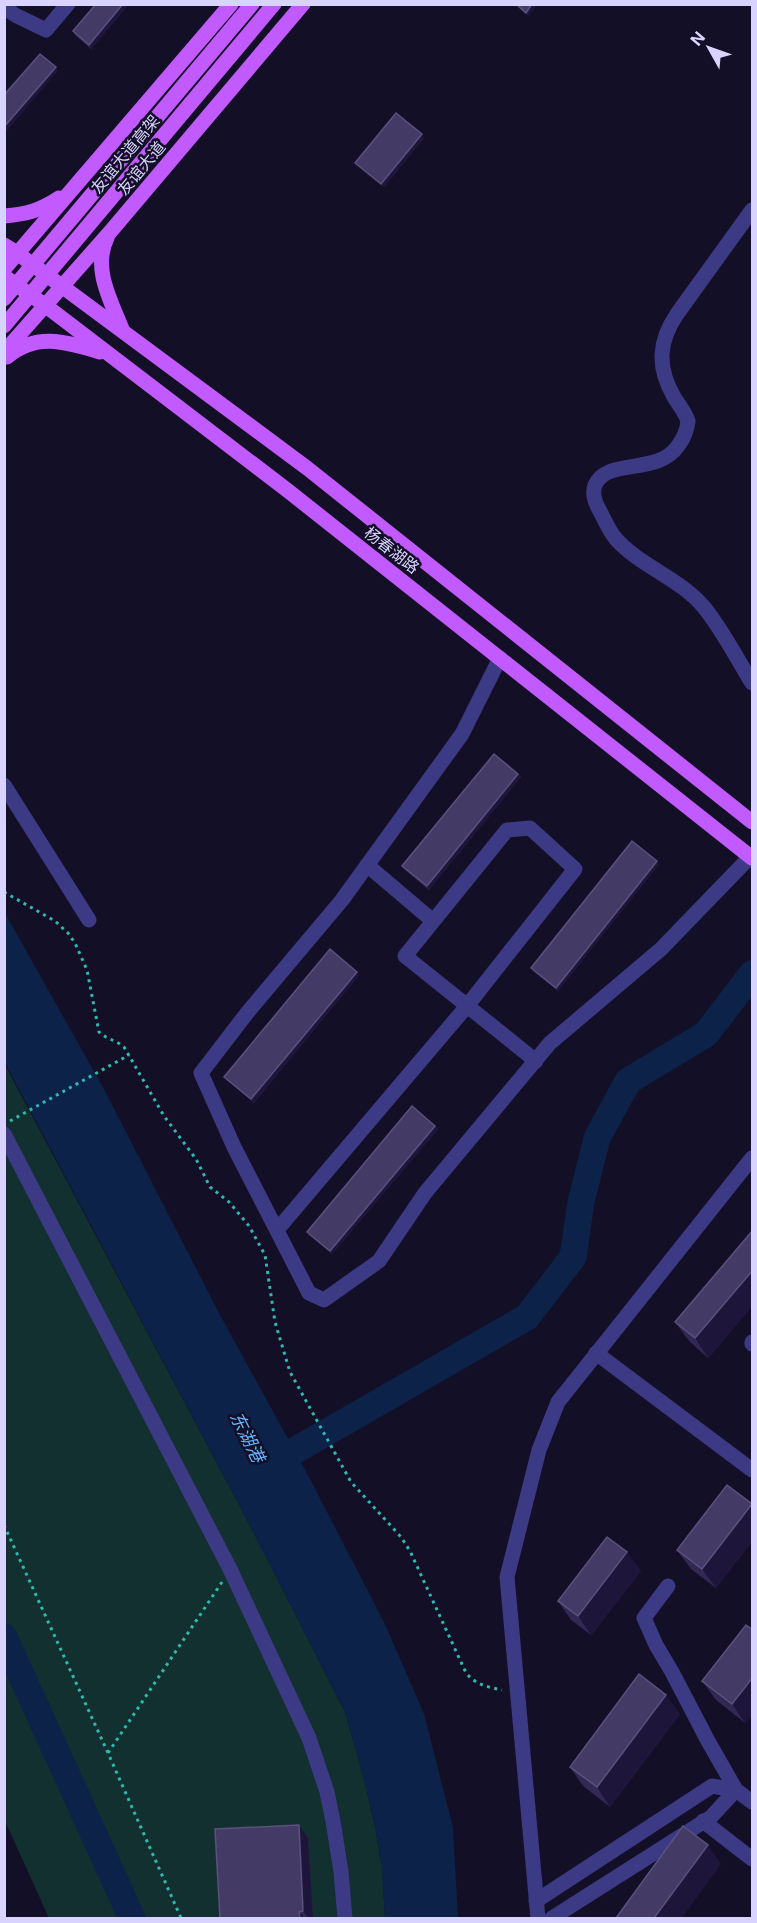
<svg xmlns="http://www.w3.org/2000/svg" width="757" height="1923" viewBox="0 0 757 1923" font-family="Inter,'Noto Sans SC',sans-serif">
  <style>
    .green { fill: #12302f }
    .water { fill: #0c2248 }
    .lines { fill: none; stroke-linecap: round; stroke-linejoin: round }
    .river { stroke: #0c2248; stroke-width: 27 }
    .path { stroke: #2fb8b0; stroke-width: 3; stroke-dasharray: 3 4.5; stroke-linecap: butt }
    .minor { stroke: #3d3a85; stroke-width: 15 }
    .major { stroke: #c25bff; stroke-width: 15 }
    .major-bridge { stroke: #c25bff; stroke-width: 15 }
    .wall { fill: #312854 }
    .shaded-wall { fill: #1d163a }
    .building { fill: #433a66; stroke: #5a527e; stroke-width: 1.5 }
    .labels { text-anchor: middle; stroke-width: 5; stroke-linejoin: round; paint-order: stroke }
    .street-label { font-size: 16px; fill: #d9d4ff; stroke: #130f26 }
    .water-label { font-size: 18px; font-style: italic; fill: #62b6ff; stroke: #130f26 }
  </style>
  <rect width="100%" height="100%" fill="#130f26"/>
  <path class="green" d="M4,1063L244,1514L345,1712L364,1779L375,1827L382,1867L385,1918H49L5,1821Z"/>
  <path class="water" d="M5,913L105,1091L219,1313L309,1477L385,1624L424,1714L453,1827L458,1918H385L382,1867L375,1827L364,1779L345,1712L244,1514L5,1063Z"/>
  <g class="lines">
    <g class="river">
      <path d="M263,1469L527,1317L573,1257L581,1202L597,1138L628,1081L706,1034L752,974"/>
      <path d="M4,1637L132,1918"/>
    </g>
    <g class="path">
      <path d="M4,892L55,921L68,933L75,943L87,970L99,1032C106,1039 116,1040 124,1047L164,1116L196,1159L210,1187L229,1202L249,1226L265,1255L275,1322L290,1372L351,1482L401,1537L410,1551L466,1673C476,1685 488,1687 502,1690"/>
      <path d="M10,1121L129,1055"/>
      <path d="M4,1525L108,1753L181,1918"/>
      <path d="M108,1753L222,1582"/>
    </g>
    <g class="minor">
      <path d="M4,7L15,15L46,30L68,4"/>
      <path d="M752,210L677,314C658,342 657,367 674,397C679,405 685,412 688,421C687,431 684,438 678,446C657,476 608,457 595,485C591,496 597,506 602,515C606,523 610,532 616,539C640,566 679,578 703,606C722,629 736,657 752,683"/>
      <path d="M500,658L462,734L342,900L247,1013L201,1073L234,1147L309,1293L324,1300L379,1261L425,1193L550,1043L661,949L751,856"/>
      <path d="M4,785L89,920"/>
      <path d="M367,865L433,921"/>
      <path d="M4,1134L230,1569L309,1738L327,1792L333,1821L341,1872L345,1918"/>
      <path d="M277,1230L467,1006L575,869L530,828L507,830L405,956L536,1061"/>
      <path d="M752,1342V1344"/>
      <path d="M596,1353L752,1470"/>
      <path d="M668,1586L644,1618L656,1645L672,1672L708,1741L736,1790L752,1802"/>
      <path d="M703,1821L752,1859"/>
      <path d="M536,1901L712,1786L736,1790L711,1817L552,1918"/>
      <path d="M538,1918L507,1577L539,1450L558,1402L752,1158"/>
    </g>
    <g class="major">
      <path d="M4,216C27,214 39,211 59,198"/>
      <path d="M107,238C92,268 111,301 122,329"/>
      <path d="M4,245L17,253L307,468L752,822"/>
      <path d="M4,269L231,4"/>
      <path d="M4,276L46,306L287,490L752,858"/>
      <path d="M4,352L111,231L303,4"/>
      <path d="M7,357C37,332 66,342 100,352"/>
    </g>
    <g class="major-bridge">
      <path d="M4,299L252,4"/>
      <path d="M4,326L274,4"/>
    </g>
  </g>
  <g class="wall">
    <path d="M96,4H129L91,49L75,35L73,31Z"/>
    <path d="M424,138L384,187L358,166L355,163Z"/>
    <path d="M518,774L521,777L429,890L405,870L402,866Z"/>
    <path d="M659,864L558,991L533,971L531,968Z"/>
    <path d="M359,975L254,1103L227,1080L224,1077Z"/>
    <path d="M435,1126L438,1129L332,1254L309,1235L307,1232Z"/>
    <path d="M753,1230V1305L708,1358L689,1341L675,1322Z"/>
    <path d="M752,1504L753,1540L716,1588L691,1569L677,1550Z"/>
    <path d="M641,1571L591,1635L571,1620L558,1601Z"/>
    <path d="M753,1630V1714L745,1723L716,1700L702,1681Z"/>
    <path d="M680,1714L610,1807L583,1786L570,1767Z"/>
    <path d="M308,1838L313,1918H220Z"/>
  </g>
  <g class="shaded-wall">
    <path d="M123,4H129L91,49L89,45Z"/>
    <path d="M532,4H538L528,16L526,13Z"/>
    <path d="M56,67L58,71L4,134V127Z"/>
    <path d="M422,134L424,138L384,187L381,184Z"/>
    <path d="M518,774L521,777L429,890L427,886Z"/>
    <path d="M657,861L659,864L558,991L556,988Z"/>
    <path d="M357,972L359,975L254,1103L251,1099Z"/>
    <path d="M435,1126L438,1129L332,1254L330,1251Z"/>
    <path d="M753,1270V1305L708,1358L695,1338Z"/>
    <path d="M752,1504L753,1540L716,1588L702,1569Z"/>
    <path d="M627,1552L641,1571L591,1635L578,1616Z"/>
    <path d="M753,1677V1714L745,1723L732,1704Z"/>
    <path d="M666,1695L680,1714L610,1807L597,1787Z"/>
    <path d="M299,1825L308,1838L313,1918H308L303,1911Z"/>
    <path d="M708,1845L721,1864L682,1918H654Z"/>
    <path d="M299,1912L304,1918H300Z"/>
  </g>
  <g class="building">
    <path d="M96,4H123L89,45L73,31Z"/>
    <path d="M516,4H532L526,13Z"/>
    <path d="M40,54L56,67L4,127V95Z"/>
    <path d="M396,113L422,134L381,184L355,163Z"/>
    <path d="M494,754L518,774L427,886L402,866Z"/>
    <path d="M632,841L657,861L556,988L531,968Z"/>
    <path d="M330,949L357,972L251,1099L224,1077Z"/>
    <path d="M412,1106L435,1126L330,1251L307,1232Z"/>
    <path d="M753,1230V1270L695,1338L675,1322Z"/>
    <path d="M727,1485L752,1504L702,1569L677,1550Z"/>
    <path d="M607,1537L627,1552L578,1616L558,1601Z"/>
    <path d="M746,1625L753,1630V1677L732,1704L702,1681Z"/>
    <path d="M639,1674L666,1695L597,1787L570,1767Z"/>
    <path d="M299,1825L303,1911L299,1912L300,1918H220L215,1829Z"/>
    <path d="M683,1826L708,1845L654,1918H616Z"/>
  </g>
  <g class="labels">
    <g class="street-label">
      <text transform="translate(125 154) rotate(-50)" y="6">友谊大道高架</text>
      <text transform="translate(141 168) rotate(-50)" y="6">友谊大道</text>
      <text transform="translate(392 550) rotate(38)" y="6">杨春湖路</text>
    </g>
    <g class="water-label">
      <text transform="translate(247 1437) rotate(63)" y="6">东湖港</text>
    </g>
  </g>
  <rect width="757" height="1923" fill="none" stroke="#d9d4ff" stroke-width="12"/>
  <g transform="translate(709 48) rotate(310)" stroke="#130f26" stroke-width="4.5" paint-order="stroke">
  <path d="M0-4.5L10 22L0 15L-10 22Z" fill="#d9d4ff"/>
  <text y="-9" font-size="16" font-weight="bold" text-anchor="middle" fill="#d9d4ff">N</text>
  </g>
</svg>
